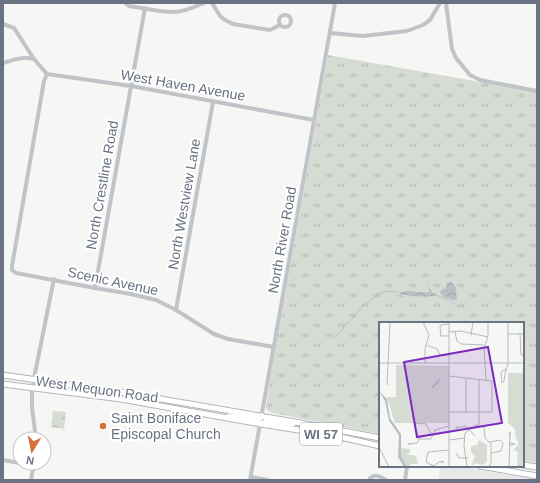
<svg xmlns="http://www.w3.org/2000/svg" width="540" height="483" viewBox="0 0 540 483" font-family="Arial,sans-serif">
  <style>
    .built { fill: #e7e8e7 }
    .grass { fill: url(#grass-tufts) }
    .park { fill: url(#park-crowns) }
    .water { fill: url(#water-waves) }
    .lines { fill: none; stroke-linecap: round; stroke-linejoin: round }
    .stream { stroke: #b8c0c6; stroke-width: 1 }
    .major-casing { stroke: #b2b5b9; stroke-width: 7 }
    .minor { stroke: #c0c3c7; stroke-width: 4 }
    .major { stroke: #fff; stroke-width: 5 }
    .poi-dot { fill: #d27139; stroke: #fff; stroke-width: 1.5 }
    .labels { text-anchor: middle; stroke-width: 4; stroke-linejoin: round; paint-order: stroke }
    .shield { fill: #fff; stroke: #969da8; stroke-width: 1 }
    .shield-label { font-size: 13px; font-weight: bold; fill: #697382 }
    .street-label { font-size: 14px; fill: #697382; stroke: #fff }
    .poi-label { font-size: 14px; fill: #697382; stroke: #fff; text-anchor: start }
    .inset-river { fill: none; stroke: #b8c0c6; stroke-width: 2 }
    .inset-road { fill: none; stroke: #b6babf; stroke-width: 1 }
    .view { fill: #7b2cbf; fill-opacity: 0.15; stroke: #7b2cbf; stroke-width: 2 }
    .inset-edge { fill: none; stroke: #697382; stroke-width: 2 }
  </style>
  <defs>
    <pattern id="grass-tufts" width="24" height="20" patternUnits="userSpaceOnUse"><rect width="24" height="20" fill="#d6dbd4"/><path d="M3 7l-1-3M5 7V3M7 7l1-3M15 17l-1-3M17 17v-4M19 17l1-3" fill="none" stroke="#b2b6b1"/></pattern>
    <pattern id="park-crowns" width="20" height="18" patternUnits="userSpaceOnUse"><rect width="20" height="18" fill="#d6dbd4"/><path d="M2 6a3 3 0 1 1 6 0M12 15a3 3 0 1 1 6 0" fill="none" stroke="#b2b6b1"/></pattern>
    <pattern id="water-waves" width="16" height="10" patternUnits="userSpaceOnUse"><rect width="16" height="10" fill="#b8c0c6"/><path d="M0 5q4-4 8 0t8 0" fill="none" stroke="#9aa0a6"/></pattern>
  </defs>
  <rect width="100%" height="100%" fill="#f6f7f4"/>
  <path class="built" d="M441,466H461L500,474L537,480H438Z"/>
  <path class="grass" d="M328,55L537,92V463L523,461V323H380V434L273,413L270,412L266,409L267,401L271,374Z"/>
  <path class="park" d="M53,411L66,412L64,429L51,427Z"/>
  <g class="water">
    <path d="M450,282C458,284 455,292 457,298L456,300C451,300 444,297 440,293L441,290L446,288L447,283Z"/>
    <path d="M428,286L431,290L432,293L436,294V296C424,296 410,298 398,292C402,293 404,291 408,291C415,291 421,293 429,292V291Z"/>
  </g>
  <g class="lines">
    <g class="stream">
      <path d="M436,295L452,301L458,307H464"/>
      <path d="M333,339L342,330L345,325L348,323L363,306L377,295L387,291L398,292"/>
    </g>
    <defs>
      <g id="major">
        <path d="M3,375L120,392L301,423L380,438"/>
        <path d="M3,384L121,399L261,424L336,436L380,446"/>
        <path d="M229,416L239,417L255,419H259L262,416"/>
        <path d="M261,424L267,421L293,424"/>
        <path d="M523,465L537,467"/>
        <path d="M480,466L537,476"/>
      </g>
    </defs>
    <use href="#major" class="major-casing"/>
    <g class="minor">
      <path d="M125,3L129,6C144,8 159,12 174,12C184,12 195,7 204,3"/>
      <path d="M212,3L220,16L225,20L233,24L270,30L280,25"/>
      <path d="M446,3L452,49L456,58L470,75L480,80L537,91"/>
      <circle cx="285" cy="21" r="6"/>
      <path d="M3,24L14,28L34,59C22,56 14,60 3,63"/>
      <path d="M330,33L363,36L407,31L423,25L430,20L440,3"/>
      <path d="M34,59L47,74"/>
      <path d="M47,74L44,81L12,266V270L16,273L95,288L131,294L156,300L176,310L214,334L228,339L274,347"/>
      <path d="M47,74L131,86L314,120"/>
      <path d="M95,288L145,8"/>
      <path d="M176,310L213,102"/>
      <path d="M36,439L32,408V388L54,279"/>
      <path d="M3,460L20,463"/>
      <path d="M22,463L34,465"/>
      <path d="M251,477L268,480"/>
      <path d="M31,480L34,463"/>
      <path d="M250,480L335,3"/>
      <path d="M369,480C373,473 381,476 386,480"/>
      <path d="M405,480L407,466"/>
    </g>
    <use href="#major" class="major"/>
  </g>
  <circle class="poi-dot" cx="103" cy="426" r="4"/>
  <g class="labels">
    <rect class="shield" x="300" y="423" width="42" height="22" rx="3"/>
    <g class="shield-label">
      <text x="321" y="439">WI 57</text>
    </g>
    <g class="street-label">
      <text transform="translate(183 85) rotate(10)" y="5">West Haven Avenue</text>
      <text transform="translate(102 185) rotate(-80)" y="5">North Crestline Road</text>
      <text transform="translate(184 204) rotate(-80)" y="5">North Westview Lane</text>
      <text transform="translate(282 240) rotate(-80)" y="5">North River Road</text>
      <text transform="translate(113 281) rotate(12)" y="5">Scenic Avenue</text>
      <text transform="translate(97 389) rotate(8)" y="5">West Mequon Road</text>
    </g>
    <g class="poi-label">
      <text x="111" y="423">Saint Boniface<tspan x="111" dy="16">Episcopal Church</tspan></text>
    </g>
  </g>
  <g transform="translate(379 322)">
    <rect width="145" height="145" fill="#f6f7f4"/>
    <path d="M17,43L70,44V101H16L8,75H17ZM129,51H145V145H138L139,130L135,128L140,121L137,117L136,107L129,101Z" fill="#d6dbd4"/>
    <path d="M100,118L108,123V139L104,143L96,141L92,145L96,134L92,130V124L98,123ZM22,126L31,127V131L27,132L37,134L39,142H31L32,145H28L22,136Z" fill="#d6dbd4"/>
    <path d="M0,69L8,77L11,96L22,112V134L28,145H25L19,135L20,113L10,99L6,79Z" fill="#b8c0c6"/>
    <path class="inset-river" d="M53,66L61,57"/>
    <path class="inset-road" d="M44,0L50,13L46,27V41M70,2L62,3L61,5L62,14H70M70,10L82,9L109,15M76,10L78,19L82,22L105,23M129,12H145M141,12L142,33L145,34M92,13L94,0M47,23L58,27L61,33H70M0,41H145M127,47L129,43V0M127,47L125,59L123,61L122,50ZM70,54L113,59V90M107,58L105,27L109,14V0M8,63L11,0M70,90H113M87,90V57M100,103V58M78,104L77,106L87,104L96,114M40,117L35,101L47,102L53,113M40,117H52L56,108L70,104M70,118L86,116M111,120L121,118L124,121L122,129L112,131M130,121L136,122L130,124M32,122H29L38,121L40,117M0,125L10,145M77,131L80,136H90M54,144L60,140H65L62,139M56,145L47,140L49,130L70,128M70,145V0M88,145L85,124L86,111L97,103L105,105L106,116L112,122V140L110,145M130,145L131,110V114"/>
    <path class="view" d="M109,25L123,101L38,115L25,40Z"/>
    <rect width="145" height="145" class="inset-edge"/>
  </g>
  <rect width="540" height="483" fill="none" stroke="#697382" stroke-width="8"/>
  <g transform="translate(32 451) rotate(190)"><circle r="19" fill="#ffffff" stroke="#c3c7cd"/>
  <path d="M0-3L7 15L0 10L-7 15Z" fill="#d27139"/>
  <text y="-6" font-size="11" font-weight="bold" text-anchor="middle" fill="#697382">N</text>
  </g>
</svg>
